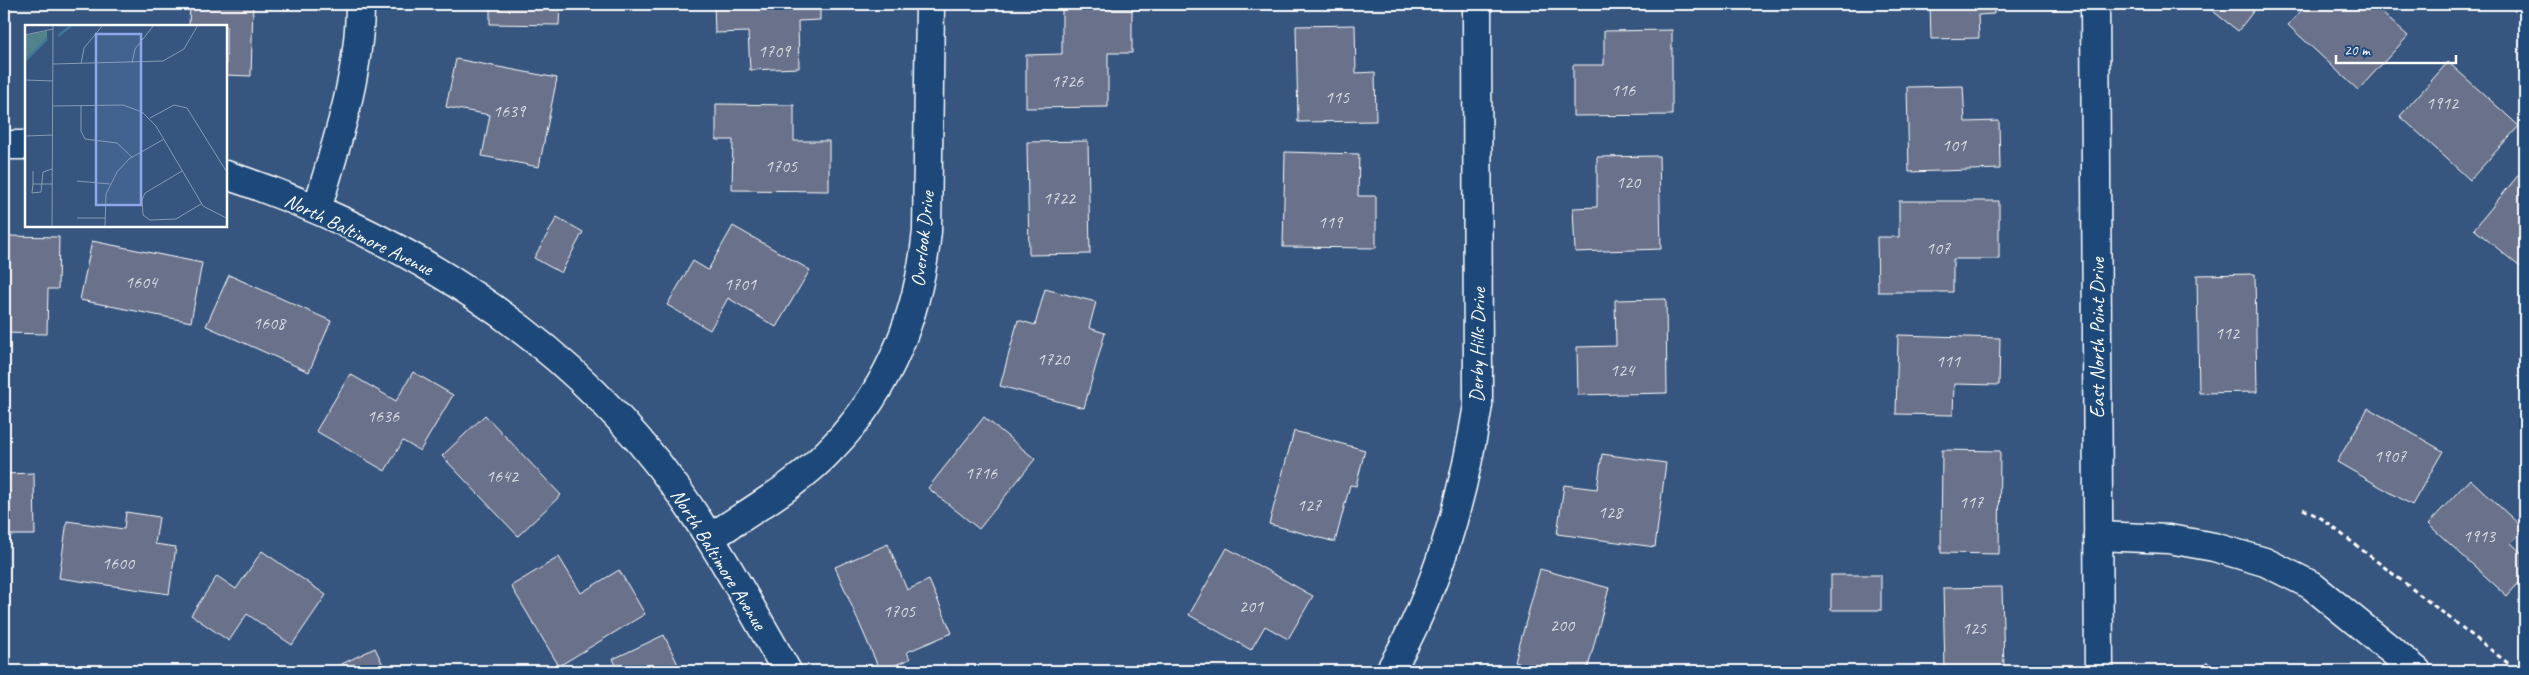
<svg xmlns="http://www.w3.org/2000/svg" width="2529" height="675" viewBox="0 0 2529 675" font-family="Caveat,sans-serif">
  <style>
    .building { fill: #6a728b; stroke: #fff }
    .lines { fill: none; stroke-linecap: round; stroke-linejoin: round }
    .minor-casing { stroke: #fff; stroke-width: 31 }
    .path { stroke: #fff; stroke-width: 3; stroke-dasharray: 5 4; stroke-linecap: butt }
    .minor { stroke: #1f4a7a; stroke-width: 28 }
    .labels { text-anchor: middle; stroke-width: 4; stroke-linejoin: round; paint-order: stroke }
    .number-label { font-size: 18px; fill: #dadce2 }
    .street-label { font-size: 20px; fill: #fff; stroke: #1f4a7a }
    .inset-river { fill: none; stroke: #3f769a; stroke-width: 2.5 }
    .inset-road { fill: none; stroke: #869ab2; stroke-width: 1 }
    .view { fill: #8ea6ec; fill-opacity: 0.15; stroke: #8ea6ec; stroke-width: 2.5 }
    .inset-edge { fill: none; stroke: #fff; stroke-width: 2.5 }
  </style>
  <rect width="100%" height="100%" fill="#36567f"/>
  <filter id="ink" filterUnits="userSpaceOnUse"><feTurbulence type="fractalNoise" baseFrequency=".02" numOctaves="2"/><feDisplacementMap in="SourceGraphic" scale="10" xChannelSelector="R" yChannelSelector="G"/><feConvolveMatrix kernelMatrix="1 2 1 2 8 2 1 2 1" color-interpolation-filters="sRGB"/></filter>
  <g filter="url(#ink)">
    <g class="building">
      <path d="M190,4H253L251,76L226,75V26H189Z"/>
      <path d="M490,4H560L559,25L490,24Z"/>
      <path d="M714,4H820V20L798,21L799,68L750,70L748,32L715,33Z"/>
      <path d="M1930,4H1994V14L1978,15L1979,38L1931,39Z"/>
      <path d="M2204,4H2259L2238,31Z"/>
      <path d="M2307,4H2372L2408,36L2358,90L2288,25Z"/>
      <path d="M1132,8V53H1108V107L1026,108V55L1062,54V9Z"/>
      <path d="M1355,25L1356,73L1375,72L1376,121L1298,122L1296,26Z"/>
      <path d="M1672,30V115L1573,116V65H1604V31Z"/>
      <path d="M456,59L557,78L539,167L482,156L490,115L446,107Z"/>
      <path d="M2448,62L2519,126L2470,180L2400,116Z"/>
      <path d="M1963,86L1965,122L1999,121L2000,169L1909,172L1907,87Z"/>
      <path d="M716,104L794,105V141H829V191L732,190L733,140H716Z"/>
      <path d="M1088,141L1090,254L1029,255L1027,142Z"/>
      <path d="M1285,152L1359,154L1358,196H1376V248L1283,247Z"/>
      <path d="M1659,156L1661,249L1575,252L1573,208L1597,207V157Z"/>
      <path d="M2525,167V271L2474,229Z"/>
      <path d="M1899,201H1999V259H1953V292H1878L1877,237H1899Z"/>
      <path d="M557,217L583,232L561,273L534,258Z"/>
      <path d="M733,226L810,270L776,327L728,298L710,330L667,305L693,261L708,270Z"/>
      <path d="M8,236L59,237L58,289H48L47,334L4,333V274H7Z"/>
      <path d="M92,241L202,263L191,322L80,300Z"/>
      <path d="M2255,274L2257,392L2199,393L2197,275Z"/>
      <path d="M229,275L331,321L309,372L206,326Z"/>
      <path d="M1045,289L1096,302L1089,328L1105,333L1084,408L1000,386L1018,320L1035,325Z"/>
      <path d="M1666,299L1667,393L1578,395L1577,347L1616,346L1615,300Z"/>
      <path d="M1898,335L2000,338L1999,385L1954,384L1953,415L1896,414Z"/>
      <path d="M413,372L453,395L420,451L403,441L385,471L316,431L350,374L396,401Z"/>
      <path d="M2368,408L2443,451L2412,505L2337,462Z"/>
      <path d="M485,415L561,495L518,536L442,456Z"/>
      <path d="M984,417L1035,459L979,529L928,488Z"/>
      <path d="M1294,431L1365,450L1356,486L1350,485L1335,542L1269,524Z"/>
      <path d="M1942,450L2000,451L1999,554L1941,553Z"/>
      <path d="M1602,454L1666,463L1655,547L1557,534L1564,485L1597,489Z"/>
      <path d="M34,473L35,535H4V474Z"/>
      <path d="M2470,479L2524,529L2511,543L2525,556V576L2507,596L2428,524Z"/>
      <path d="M126,512L159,517L155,544L176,547L169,594L59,578L67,521L124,529Z"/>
      <path d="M888,544L907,590L929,580L952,633L907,652L910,659L880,671L835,567Z"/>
      <path d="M1227,548L1313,596L1288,639L1265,626L1251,650L1189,615Z"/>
      <path d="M262,551L326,595L292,645L247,614L229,641L191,615L217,576L236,589Z"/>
      <path d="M559,557L581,593L619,570L645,614L559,666L511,586Z"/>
      <path d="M1540,569L1609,588L1587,671H1548L1515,662Z"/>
      <rect x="1831" y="575" width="50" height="35"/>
      <path d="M2002,587L2004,669L1945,670L1943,588Z"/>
      <path d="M664,635L681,671H619L613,659Z"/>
      <path d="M375,648L386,671H327Z"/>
      <path d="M2207,662L2221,671H2201Z"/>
    </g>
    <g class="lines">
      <defs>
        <g id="minor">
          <path d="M2095,4L2099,671"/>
          <path d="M4,145H26"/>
          <path d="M226,175C401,233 568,337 677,489C718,547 752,610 787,671"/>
          <path d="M317,209C337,142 360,74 360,4"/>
          <path d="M2098,536L2169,539L2214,547L2265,562L2311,585L2417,671"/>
          <path d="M710,538C752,510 799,484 833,447C890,388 919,312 927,231L930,4"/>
          <path d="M1390,671C1438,589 1463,498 1478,405L1477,4"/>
        </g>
      </defs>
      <use href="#minor" class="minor-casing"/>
      <path class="path" d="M2303,509L2321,518L2518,671"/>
      <use href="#minor" class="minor"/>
    </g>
  </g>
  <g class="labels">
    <g class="number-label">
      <text x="774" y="57">1709</text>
      <text x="1067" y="87">1726</text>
      <text x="1623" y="96">116</text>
      <text x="1337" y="103">115</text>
      <text x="2442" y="109">1912</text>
      <text x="509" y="117">1639</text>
      <text x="1954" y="151">101</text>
      <text x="781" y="172">1705</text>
      <text x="1628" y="188">120</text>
      <text x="1059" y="204">1722</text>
      <text x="1330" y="228">119</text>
      <text x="1938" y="254">107</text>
      <text x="141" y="288">1604</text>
      <text x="740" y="290">1701</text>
      <text x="269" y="329">1608</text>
      <text x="2227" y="339">112</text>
      <text x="1053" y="365">1720</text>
      <text x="1948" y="367">111</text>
      <text x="1622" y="376">124</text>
      <text x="383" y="422">1636</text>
      <text x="2390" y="462">1907</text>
      <text x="981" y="479">1716</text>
      <text x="502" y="482">1642</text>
      <text x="1971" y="508">117</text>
      <text x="1309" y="511">127</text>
      <text x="1610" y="518">128</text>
      <text x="2479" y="542">1913</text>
      <text x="118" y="569">1600</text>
      <text x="1251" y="612">201</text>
      <text x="899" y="617">1705</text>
      <text x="1562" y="631">200</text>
      <text x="1974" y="634">125</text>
    </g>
    <g class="street-label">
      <text transform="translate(359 234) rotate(26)" y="7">North Baltimore Avenue</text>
      <text transform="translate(922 239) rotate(-84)" y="7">Overlook Drive</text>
      <text transform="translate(2097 338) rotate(-90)" y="7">East North Point Drive</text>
      <text transform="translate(1477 345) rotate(-89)" y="7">Derby Hills Drive</text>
      <text transform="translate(719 559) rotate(58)" y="7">North Baltimore Avenue</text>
    </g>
  </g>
  <g transform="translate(25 25)">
    <rect width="202" height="202" fill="#36567f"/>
    <path d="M22,6V14L0,35V10Z" fill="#52828c"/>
    <path class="inset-river" d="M33,11L47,0M0,36L22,14"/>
    <path class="inset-road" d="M0,10L28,4M107,38L110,24L129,0M28,39L138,36L159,24L173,0M56,39L59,23L78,0M0,55L28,56M56,80V106L60,114L92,118L107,132M28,81L98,80L117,87L131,101L178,181L203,194M125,93L149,80L162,83L203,149M0,111L28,110M8,146V159H27M157,146L120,168L117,175L118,190L125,195L151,194L176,179M52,156L85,159M8,159L7,168L16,167L18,147L27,144M52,193H80M27,202L28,0M80,202L81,169L92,147L104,134L139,114"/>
    <path class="view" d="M71,9H116V180H71Z"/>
    <rect width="202" height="202" class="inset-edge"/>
  </g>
  <rect width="2529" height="675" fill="none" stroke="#1f4a7a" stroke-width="20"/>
  <rect x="10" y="10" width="2509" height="655" fill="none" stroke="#fff" stroke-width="2" filter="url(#ink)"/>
  <path d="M2336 55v8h120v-8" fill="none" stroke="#ffffff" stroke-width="2.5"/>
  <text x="2344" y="55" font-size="15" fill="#ffffff" stroke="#1f4a7a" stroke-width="4" paint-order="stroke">20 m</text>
</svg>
